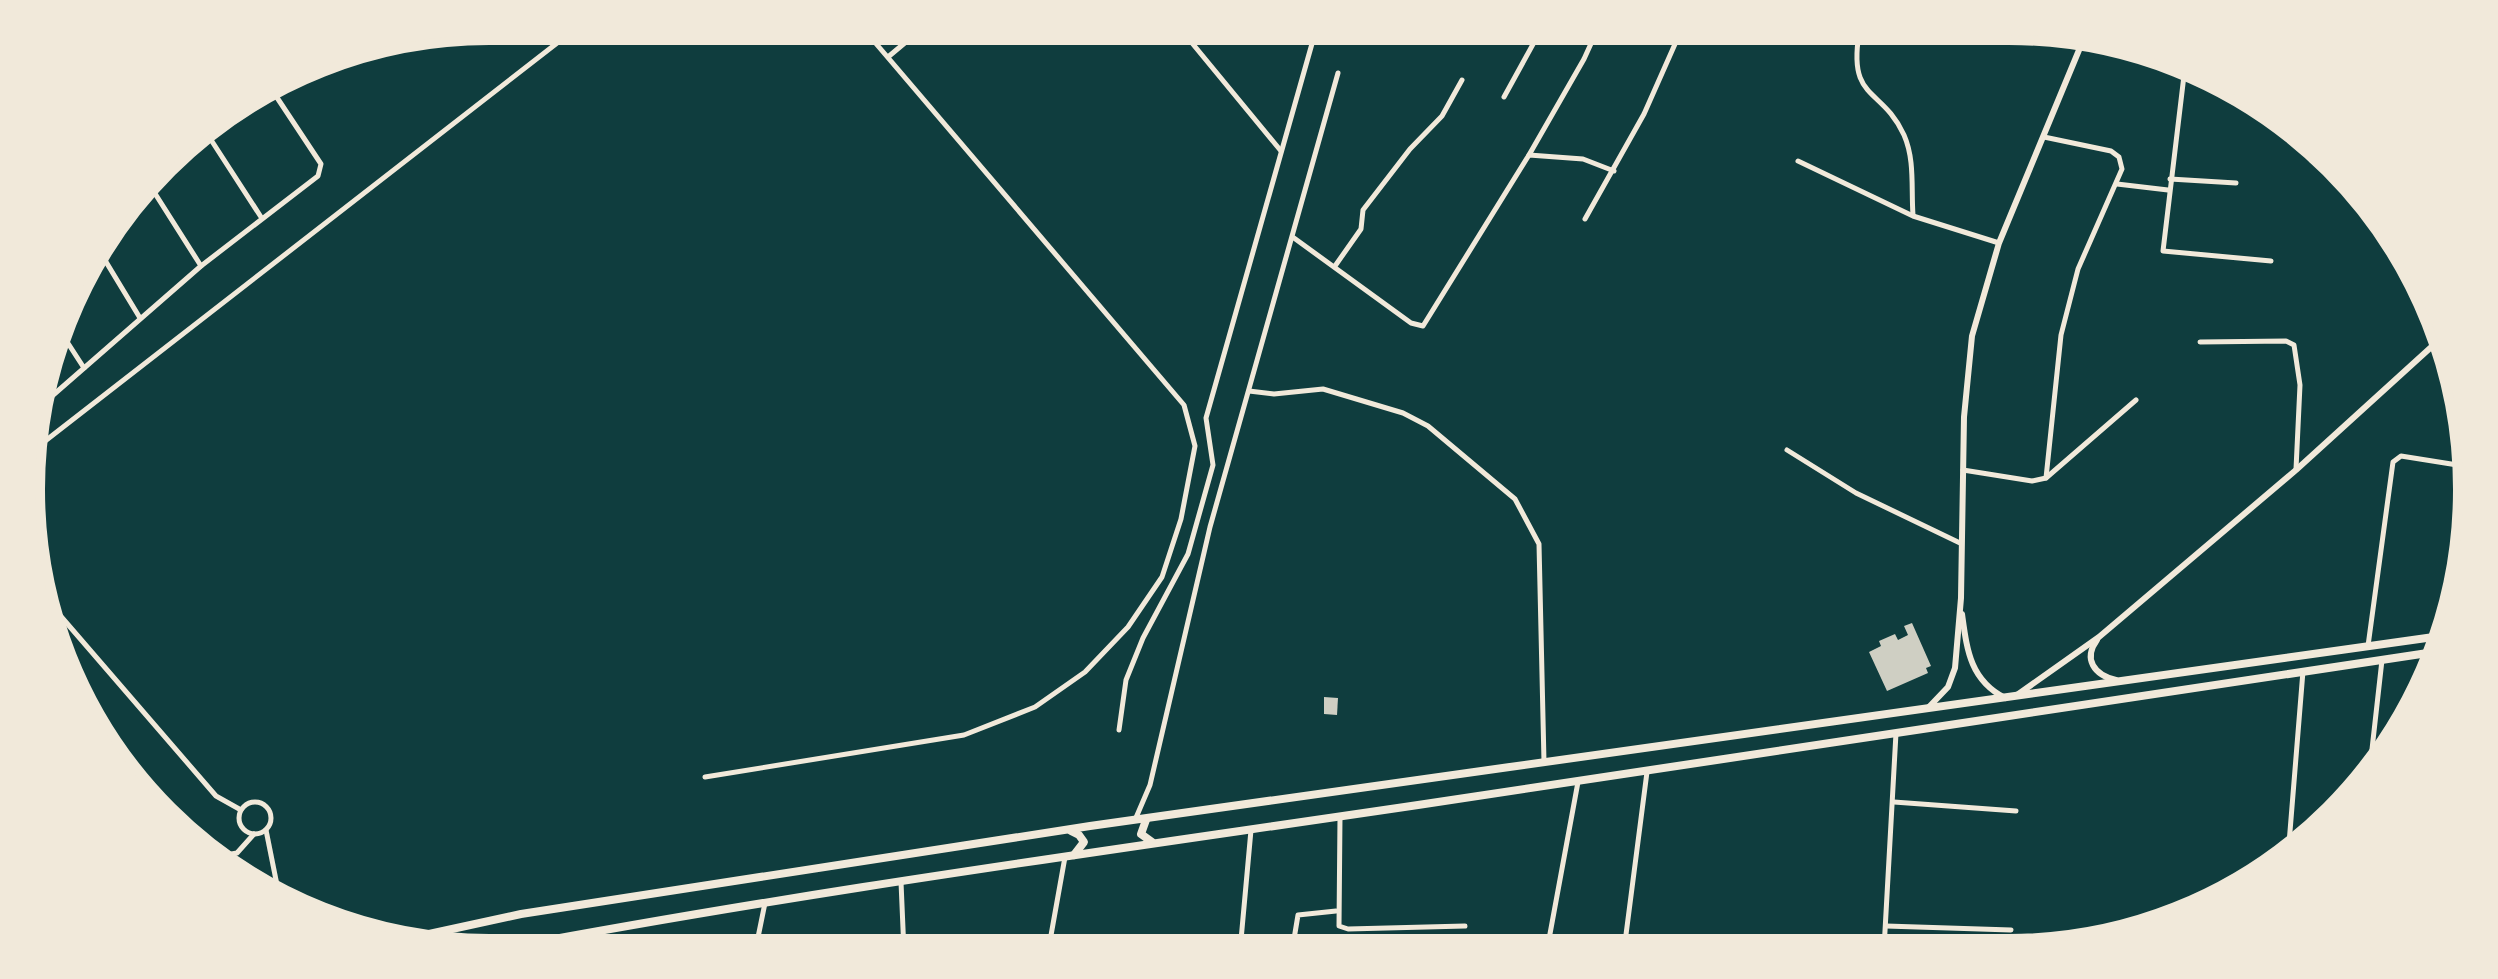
<svg xmlns="http://www.w3.org/2000/svg" width="2498" height="979" viewBox="0 0 2498 979" font-family="Commissioner,sans-serif">
  <style>
    .building { fill: #cfcfc3 }
    .lines { fill: none; stroke-linecap: round; stroke-linejoin: round }
    .minor { stroke: #f1e9da; stroke-width: 5 }
    .tertiary { stroke: #f1e9da; stroke-width: 6 }
    .trunk { stroke: #f1e9da; stroke-width: 8 }
    .rim { fill: none; stroke: #f1e9da; stroke-width: 10 }
  </style>
  <rect width="100%" height="100%" fill="#0f3d3e"/>
  <g class="building">
    <path d="M1912,623L1931,666L1926,668L1928,673L1887,691L1869,652L1881,646L1879,641L1895,634L1898,640L1908,635L1904,626Z"/>
    <path d="M1324,697L1338,698L1337,715L1324,714Z"/>
  </g>
  <g class="lines">
    <g class="minor">
      <path d="M1178,26L1281,151"/>
      <path d="M1859,34C1848,101 1882,87 1904,135C1915,160 1911,188 1913,215"/>
      <path d="M888,57L925,26"/>
      <path d="M2185,67L2163,251L2271,261"/>
      <path d="M1504,97L1543,26"/>
      <path d="M204,129L261,217"/>
      <path d="M2044,137L2111,151L2119,157L2122,169L2078,269L2061,335L2046,478"/>
      <path d="M1529,155L1584,59L1599,26"/>
      <path d="M1798,161L1913,216L1999,243"/>
      <path d="M2312,161L2315,142"/>
      <path d="M2170,179L2236,183"/>
      <path d="M149,184L201,266"/>
      <path d="M2117,184L2168,190"/>
      <path d="M1585,219L1644,114L1683,26"/>
      <path d="M1294,238L1411,323L1423,326L1529,155L1583,159L1614,171"/>
      <path d="M97,247L140,318"/>
      <path d="M1335,266L1361,229L1363,210L1410,149L1442,116L1462,80"/>
      <path d="M62,334L84,368"/>
      <path d="M2200,342L2286,341L2294,345L2300,385L2296,469"/>
      <path d="M1249,391L1274,394L1323,389L1403,413L1428,426L1515,499L1539,544L1544,762"/>
      <path d="M36,410L201,266L318,176L321,164L272,90"/>
      <path d="M1787,450L1856,493L1960,543"/>
      <path d="M31,452L579,26"/>
      <path d="M1963,470L2032,481L2046,478L2136,400"/>
      <path d="M39,591L216,796L241,810"/>
      <path d="M2368,646L2393,462L2401,456L2470,467"/>
      <path d="M1119,730L1126,680L1143,638L1188,554L1213,465L1206,418L1317,26"/>
      <path d="M2369,776L2382,660"/>
      <path d="M705,777L964,735L1035,707L1085,672L1128,627L1162,577L1181,519L1195,446L1184,405L861,26"/>
      <path d="M1894,802L2016,811"/>
      <circle cx="255" cy="818" r="16"/>
      <path d="M1340,817L1339,926L1348,929L1465,926"/>
      <path d="M1135,820L1150,785L1210,527L1338,73"/>
      <path d="M266,830L279,895"/>
      <path d="M2288,856L2303,671"/>
      <path d="M209,858L237,853L254,834"/>
      <path d="M901,882L904,952"/>
      <path d="M1886,926L2011,930"/>
      <path d="M1884,949L1896,733"/>
      <path d="M1547,950L1578,782"/>
      <path d="M1624,950L1647,772"/>
      <path d="M1240,951L1251,830"/>
      <path d="M1292,951L1298,915L1336,911"/>
      <path d="M755,952L765,903"/>
      <path d="M1048,952L1065,857"/>
    </g>
    <g class="tertiary">
      <path d="M1962,614C1967,650 1970,680 2005,698"/>
      <path d="M2097,640C2083,659 2094,675 2116,680"/>
      <path d="M2017,695L2099,637L2296,470L2439,340"/>
      <path d="M1928,708L1948,687L1955,668L1961,598L1964,417L1972,336L1999,243L2084,38"/>
    </g>
    <g class="trunk">
      <path d="M1146,820L1141,834L1152,842"/>
      <path d="M1071,831L1079,835L1084,842L1074,855"/>
      <path d="M406,939L521,914L1090,826L2448,635"/>
      <path d="M485,952C794,893 1106,851 1418,805C1759,755 2100,701 2441,651"/>
    </g>
  </g>
  <path d="M0 0H2498V979H0ZM489 40H2009A449 449 0 0 1 2458 489V490A449 449 0 0 1 2009 939H489A449 449 0 0 1 40 490V489A449 449 0 0 1 489 40Z" fill="#f1e9da" fill-rule="evenodd"/>
  <path class="rim" d="M489 40H2009A449 449 0 0 1 2458 489V490A449 449 0 0 1 2009 939H489A449 449 0 0 1 40 490V489A449 449 0 0 1 489 40Z"/>
</svg>
